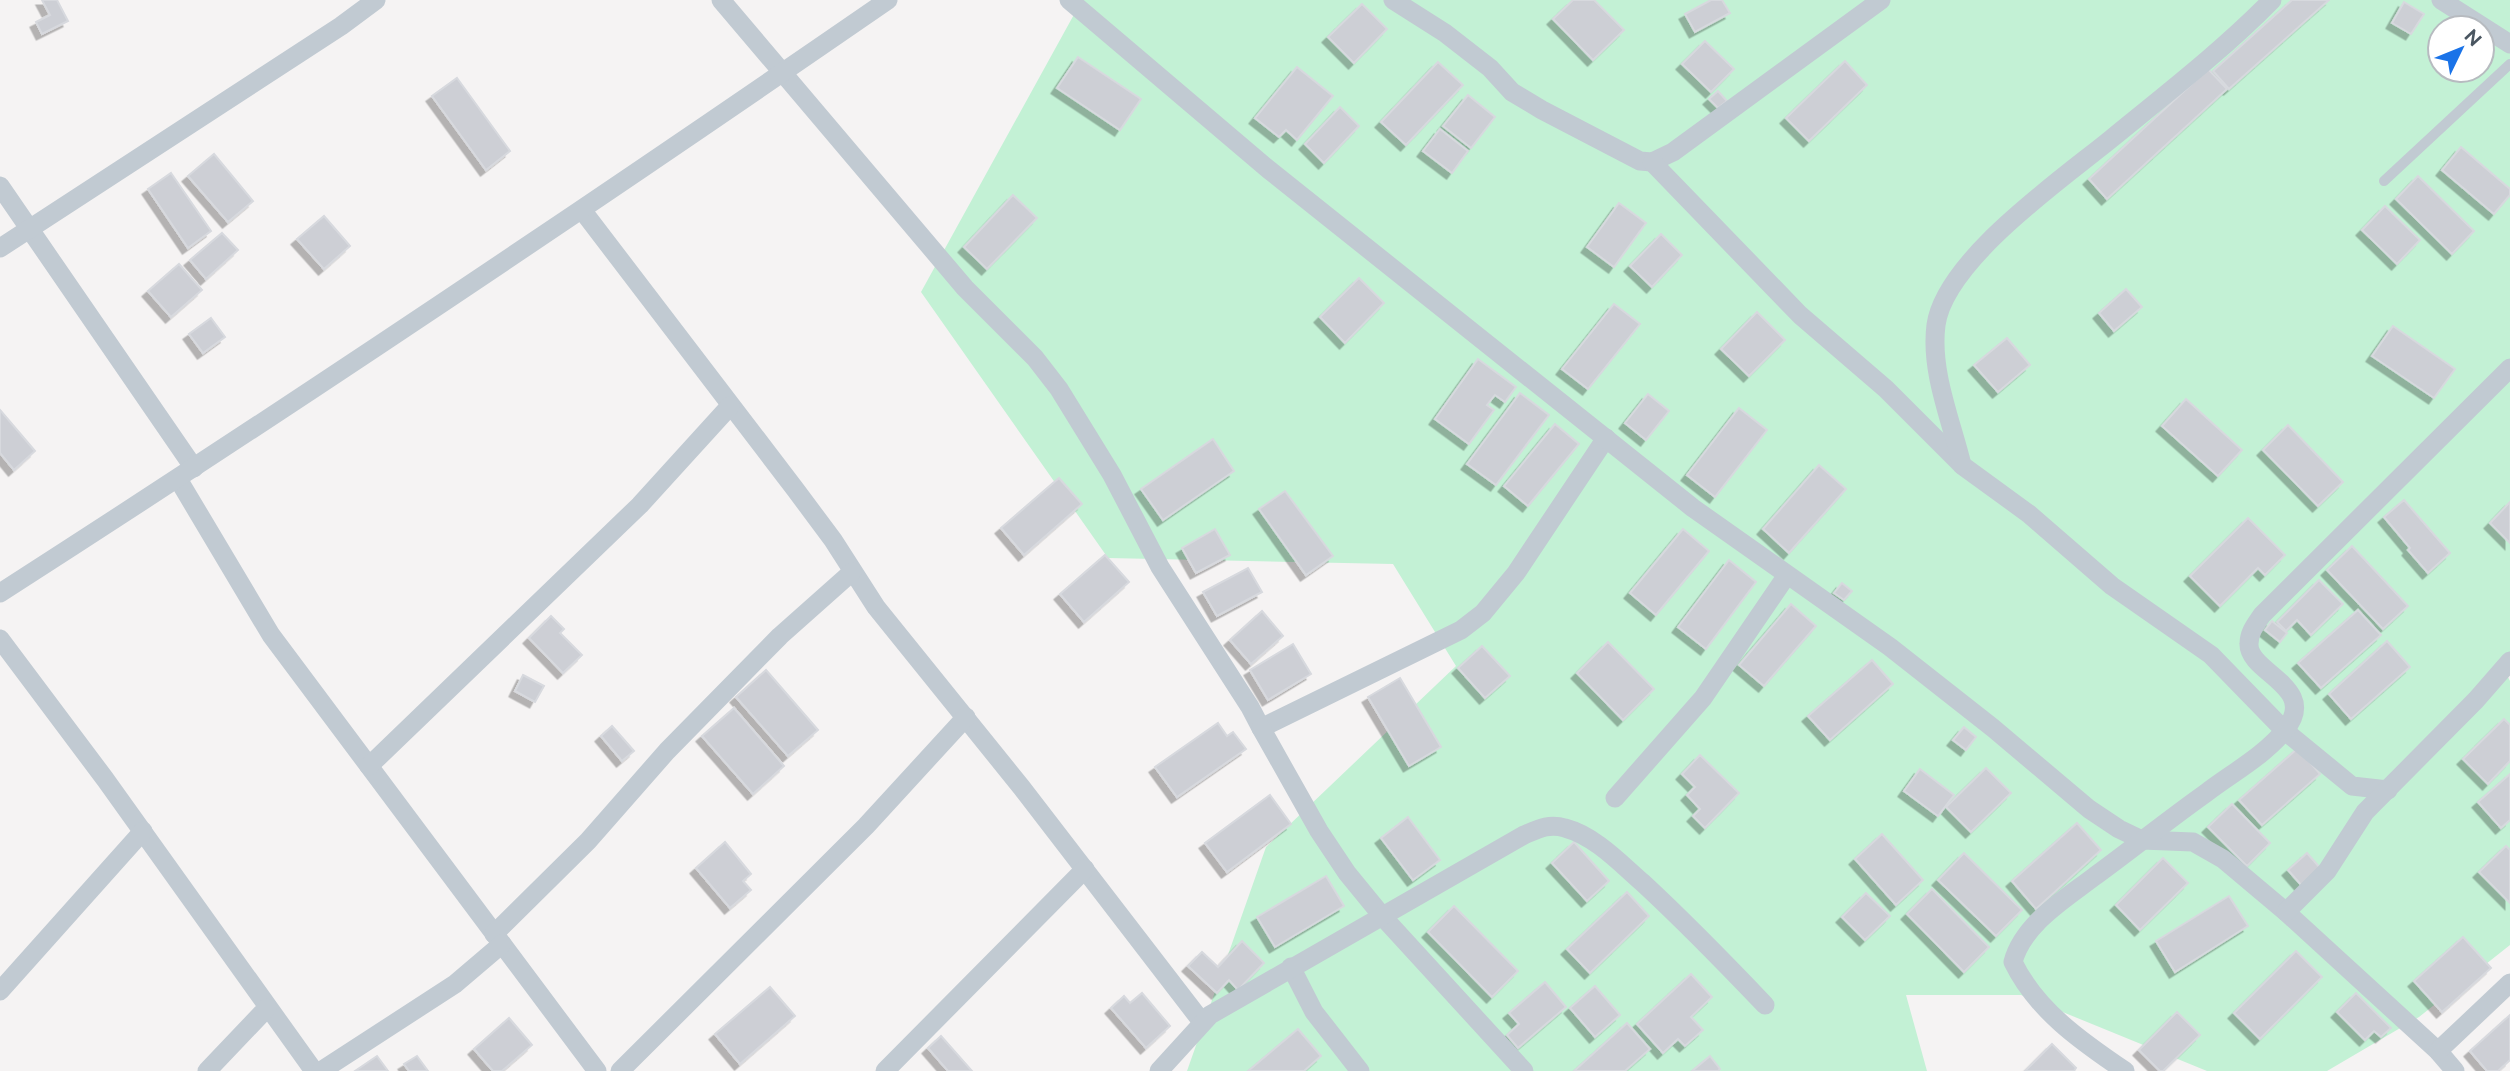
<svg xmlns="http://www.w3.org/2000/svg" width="2510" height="1071" viewBox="0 0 2510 1071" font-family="Raleway,sans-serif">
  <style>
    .green { fill: #c3f1d5; fill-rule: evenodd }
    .building { fill: #cdcfd5; stroke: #d7d9de; stroke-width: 2; filter: url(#shadow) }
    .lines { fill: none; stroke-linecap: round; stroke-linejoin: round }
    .lane { stroke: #c1cad2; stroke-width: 10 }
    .street { stroke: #c1cad2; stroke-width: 19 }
  </style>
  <defs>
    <filter id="shadow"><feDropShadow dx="-5.5" dy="5.5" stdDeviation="0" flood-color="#0004"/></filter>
  </defs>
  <rect width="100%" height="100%" fill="#f5f3f3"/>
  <path class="green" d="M1082,0H2510V675L2508,677L2510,681V945L2419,1017L2327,1071H2207L2021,995H1906L1927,1071H1187L1266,847L1456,666L1393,564L1108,558L921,292ZM2440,28H2482V70H2440Z"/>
  <g class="building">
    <path d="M42,0H57L68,21L42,34L36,22L50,15Z"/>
    <path d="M1573,0H1594L1624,30L1593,60L1553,19Z"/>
    <path d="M1711,0H1722L1730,13L1695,32L1685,14Z"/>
    <path d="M2292,0H2329L2229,89L2213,71Z"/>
    <path d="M2404,2L2424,14L2411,34L2392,23Z"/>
    <path d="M1362,4L1387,29L1354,63L1328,37Z"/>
    <path d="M1705,41L1734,69L1711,92L1682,64Z"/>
    <path d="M1078,57L1141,99L1120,130L1057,88Z"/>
    <path d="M1845,61L1867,85L1809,141L1786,118Z"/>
    <path d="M1438,62L1463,85L1406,145L1381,122Z"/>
    <path d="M1297,67L1333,96L1297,140L1286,130L1279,137L1255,118Z"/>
    <path d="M2208,69L2227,89L2107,199L2089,179Z"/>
    <path d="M457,78L510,151L486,170L432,96Z"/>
    <path d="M1718,91L1727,101L1718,108L1709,99Z"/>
    <path d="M1468,95L1495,117L1471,148L1443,126Z"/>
    <path d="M1340,107L1359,126L1324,163L1305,144Z"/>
    <path d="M1440,129L1468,151L1452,173L1423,151Z"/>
    <path d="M2461,147L2510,189V195L2494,214L2442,170Z"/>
    <path d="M214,154L253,201L228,222L188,176Z"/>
    <path d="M171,173L211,231L188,248L148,189Z"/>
    <path d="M2418,176L2474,231L2452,254L2396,199Z"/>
    <path d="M1013,195L1037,218L987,269L964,247Z"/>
    <path d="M1619,203L1646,223L1614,267L1587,247Z"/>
    <path d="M2385,206L2420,240L2397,264L2362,230Z"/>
    <path d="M324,216L350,246L324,269L297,239Z"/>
    <path d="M222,233L238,250L206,279L190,260Z"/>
    <path d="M1661,234L1682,255L1652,287L1630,266Z"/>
    <path d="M179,264L202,290L171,317L148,291Z"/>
    <path d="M1359,278L1384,303L1345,343L1320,317Z"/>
    <path d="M2126,289L2142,307L2114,331L2099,313Z"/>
    <path d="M1614,304L1640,324L1588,389L1562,369Z"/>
    <path d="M1757,312L1785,340L1749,376L1721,349Z"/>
    <path d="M211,318L225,337L203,353L189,334Z"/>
    <path d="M2393,326L2455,369L2434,398L2372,356Z"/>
    <path d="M2007,338L2030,365L1998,392L1974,365Z"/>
    <path d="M1478,359L1516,387L1505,402L1495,395L1487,405L1494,410L1469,444L1435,419Z"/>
    <path d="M1520,393L1549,415L1496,485L1467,464Z"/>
    <path d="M1648,394L1669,411L1646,440L1625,423Z"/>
    <path d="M2186,399L2242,450L2218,476L2162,426Z"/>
    <path d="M1739,408L1767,430L1715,497L1687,475Z"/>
    <path d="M0,410L35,451L14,470L0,453Z"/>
    <path d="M1555,424L1579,444L1528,506L1504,486Z"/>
    <path d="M2288,425L2343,482L2318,506L2263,450Z"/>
    <path d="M1213,439L1234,471L1163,520L1141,489Z"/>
    <path d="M1819,465L1846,489L1789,553L1763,529Z"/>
    <path d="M1059,478L1082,504L1024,555L1001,528Z"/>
    <path d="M1285,491L1333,556L1306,575L1259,509Z"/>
    <path d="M2404,500L2450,553L2428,573L2408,550L2410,548L2384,517Z"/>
    <path d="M2510,502V543L2490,523Z"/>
    <path d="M2248,518L2285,555L2265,575L2258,568L2220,606L2190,576Z"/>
    <path d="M1215,529L1230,555L1196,573L1182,548Z"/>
    <path d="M1683,529L1709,551L1656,615L1630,593Z"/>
    <path d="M2352,546L2408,606L2383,629L2327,570Z"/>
    <path d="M1105,555L1129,582L1084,622L1060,594Z"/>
    <path d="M1729,560L1756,582L1706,649L1678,627Z"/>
    <path d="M1248,568L1262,592L1217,616L1203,592Z"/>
    <path d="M2319,580L2343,604L2311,635L2297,620L2286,631L2277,622Z"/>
    <path d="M1842,583L1852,591L1844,600L1834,593Z"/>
    <path d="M1791,604L1816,626L1764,686L1739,665Z"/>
    <path d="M2358,610L2381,635L2321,688L2298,663Z"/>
    <path d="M1262,611L1283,636L1251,664L1230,640Z"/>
    <path d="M551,616L564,629L560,633L582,655L563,673L529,638Z"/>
    <path d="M2272,621L2287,633L2280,642L2265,630Z"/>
    <path d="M2387,641L2410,667L2351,719L2329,694Z"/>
    <path d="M1608,642L1654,689L1623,720L1577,673Z"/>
    <path d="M1293,644L1311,674L1268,700L1250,670Z"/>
    <path d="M1482,646L1510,676L1485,698L1458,668Z"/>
    <path d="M1872,660L1893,684L1830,740L1808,716Z"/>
    <path d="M766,670L818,730L788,756L736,697Z"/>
    <path d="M523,675L544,686L535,702L515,691Z"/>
    <path d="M1400,678L1441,747L1409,766L1368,697Z"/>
    <path d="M734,708L784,766L753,794L702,736Z"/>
    <path d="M2504,719L2510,725V761L2488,784L2463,759Z"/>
    <path d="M1218,723L1227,736L1233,732L1246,749L1177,797L1155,767Z"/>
    <path d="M612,726L634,751L622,761L601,736Z"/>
    <path d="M1964,727L1976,737L1966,750L1953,740Z"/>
    <path d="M2298,748L2320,774L2262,825L2239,800Z"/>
    <path d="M1700,755L1739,793L1705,828L1693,816L1700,809L1687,795L1695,787L1682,774Z"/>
    <path d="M1986,768L2011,793L1971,832L1946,807Z"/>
    <path d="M1920,769L1954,795L1938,816L1904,791Z"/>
    <path d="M2510,774V820L2501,828L2478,802Z"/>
    <path d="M1270,795L1291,824L1227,872L1205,843Z"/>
    <path d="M2232,804L2270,843L2247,866L2208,827Z"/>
    <path d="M1408,817L1440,860L1413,880L1381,838Z"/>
    <path d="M2077,823L2101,850L2036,909L2012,881Z"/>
    <path d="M1882,834L1923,880L1896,905L1855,859Z"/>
    <path d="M725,842L751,874L743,881L751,890L730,908L696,868Z"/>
    <path d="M1574,842L1609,881L1587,901L1552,863Z"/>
    <path d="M2506,846L2510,850V903L2479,872Z"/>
    <path d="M1964,853L2022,910L1996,936L1938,880Z"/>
    <path d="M2307,853L2321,869L2302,886L2288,870Z"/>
    <path d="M2163,858L2188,883L2140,930L2116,905Z"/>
    <path d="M1326,876L1344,906L1275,947L1257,917Z"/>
    <path d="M1932,889L1989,947L1964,972L1907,914Z"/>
    <path d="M1627,892L1649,916L1590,973L1567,949Z"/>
    <path d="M1866,893L1890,916L1865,940L1842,917Z"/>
    <path d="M2229,896L2248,926L2175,972L2156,941Z"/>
    <path d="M1454,906L1518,971L1492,997L1428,932Z"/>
    <path d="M2463,937L2491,968L2442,1012L2414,981Z"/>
    <path d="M1242,941L1264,963L1238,990L1229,980L1217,993L1188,966L1202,952L1218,967Z"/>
    <path d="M2296,951L2322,977L2260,1039L2234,1013Z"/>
    <path d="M1691,974L1712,997L1691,1017L1703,1030L1685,1046L1678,1039L1663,1053L1637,1024Z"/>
    <path d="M1545,982L1566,1007L1518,1048L1507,1035L1519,1024L1509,1013Z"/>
    <path d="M1595,986L1620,1015L1595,1037L1570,1008Z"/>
    <path d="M770,987L795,1016L740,1064L715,1034Z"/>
    <path d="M1142,993L1170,1026L1146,1048L1111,1008L1124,996L1130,1003Z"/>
    <path d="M2356,993L2391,1028L2381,1037L2374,1031L2365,1040L2337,1012Z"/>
    <path d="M2177,1012L2200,1035L2163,1071H2160L2139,1050Z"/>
    <path d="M2510,1015V1060L2498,1071H2487L2470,1051Z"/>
    <path d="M509,1018L532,1045L502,1071H493L474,1049Z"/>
    <path d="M1627,1023L1650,1049L1625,1071H1574Z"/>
    <path d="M1298,1029L1321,1056L1304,1071H1248Z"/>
    <path d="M941,1036L972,1071H948L928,1048Z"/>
    <path d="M2052,1044L2076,1068L2074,1071H2025Z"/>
    <path d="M377,1056L388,1071H355Z"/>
    <path d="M417,1056L428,1071H409L404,1064Z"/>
    <path d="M1710,1056L1720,1069L1718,1071H1692Z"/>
  </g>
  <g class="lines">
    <path class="lane" d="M2384,181L2510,64"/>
    <g class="street">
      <path d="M721,0L965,288L1035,358L1059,389L1112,475L1160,567L1250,707L1261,728L1461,630L1483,613L1516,573L1606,438"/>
      <path d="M1069,0L1268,169L1693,508L1890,647L1993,728L2089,809L2119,829L2142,840L2193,842L2223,859L2286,912L2438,1051L2455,1071"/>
      <path d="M1393,0L1445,33L1490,68L1512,92L1542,110L1640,161L1652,162L1673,152L1881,0"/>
      <path d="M2441,0L2510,44"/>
      <path d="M1652,162L1800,315L1886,389L1963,466L2029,514L2112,586L2211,655L2285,731L2352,786L2388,790"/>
      <path d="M0,186L194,468"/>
      <path d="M582,210L795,489L833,540L876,607L1022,788L1202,1022"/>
      <path d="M0,248L341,26L376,0"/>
      <path d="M1962,465C1951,420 1930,371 1936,325C1945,260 2062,179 2111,139C2166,94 2223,50 2272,0"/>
      <path d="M178,479L271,635L597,1071"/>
      <path d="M0,593C299,401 595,202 888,0"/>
      <path d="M0,639L105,779L314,1071"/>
      <path d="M1261,728L1319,831L1347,873L1383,917L1524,1071"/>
      <path d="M369,766L640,505L730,406"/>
      <path d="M1615,798L1703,698L1787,575"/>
      <path d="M2286,912L2327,871L2365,812L2476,700L2510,661"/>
      <path d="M494,934L588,841L667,751L780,636L852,572"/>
      <path d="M1291,967L1314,1012L1360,1071"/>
      <path d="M0,991L143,831"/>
      <path d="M2438,1051L2510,983"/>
      <path d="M207,1071L267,1008"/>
      <path d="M321,1071L455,984L502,944"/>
      <path d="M620,1071L866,826L966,717"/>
      <path d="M885,1071L1085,869"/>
      <path d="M1159,1071L1210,1015L1524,835C1538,829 1549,823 1565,828C1595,836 1620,863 1643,883C1685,922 1725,963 1765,1005"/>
      <path d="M2125,1071C2082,1042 2036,1010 2013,962C2023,924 2065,899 2095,876C2132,849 2168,820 2206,793C2232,773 2264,756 2285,730C2320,687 2248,673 2249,644C2249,632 2256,624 2262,615L2510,368"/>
    </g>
  </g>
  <g transform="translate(2461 49) rotate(47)"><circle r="33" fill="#ffffff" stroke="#b7bbc0" stroke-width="2"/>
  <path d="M0-5L12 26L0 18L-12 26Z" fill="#1a73e8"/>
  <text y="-10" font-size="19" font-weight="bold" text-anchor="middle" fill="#4a5661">N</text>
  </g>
</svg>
